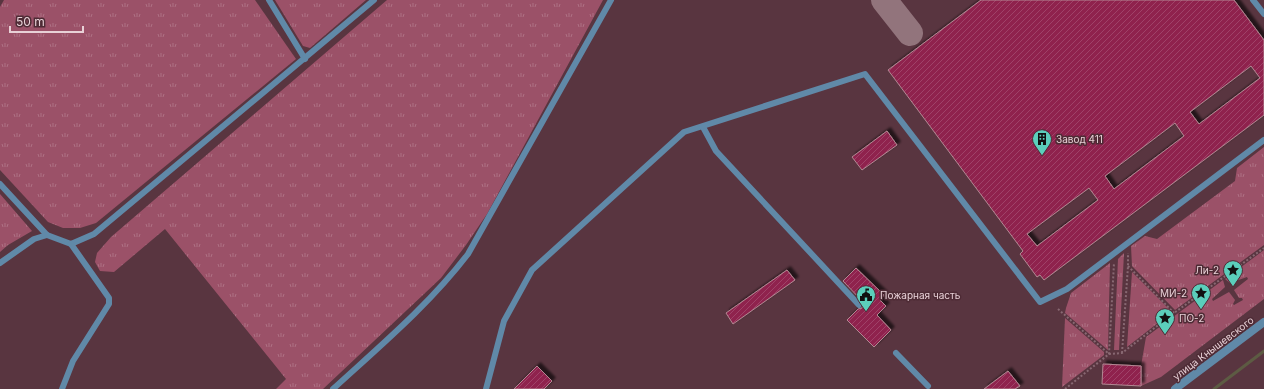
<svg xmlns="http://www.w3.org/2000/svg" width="1264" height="389" viewBox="0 0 1264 389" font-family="Inter,sans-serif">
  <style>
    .grass { fill: url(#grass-tufts) }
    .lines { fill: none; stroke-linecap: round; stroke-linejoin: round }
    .stream { stroke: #5d5b43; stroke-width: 3 }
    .taxiway { stroke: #92747c; stroke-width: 26 }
    .building { fill: url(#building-hatch); stroke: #b38893; fill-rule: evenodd; filter: url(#shadow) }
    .path { stroke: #886872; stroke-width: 2; stroke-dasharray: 2 2; stroke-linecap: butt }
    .service { stroke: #6089a8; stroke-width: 6 }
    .minor { stroke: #6089a8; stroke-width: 8 }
    .labels { text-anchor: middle; stroke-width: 3; stroke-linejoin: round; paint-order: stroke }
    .poi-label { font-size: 10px; fill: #e8d1d7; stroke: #4e2b35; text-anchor: start }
    .street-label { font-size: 10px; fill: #e8d1d7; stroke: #4e2b35 }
  </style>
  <defs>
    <pattern id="grass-tufts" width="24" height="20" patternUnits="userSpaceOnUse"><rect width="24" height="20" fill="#9b5168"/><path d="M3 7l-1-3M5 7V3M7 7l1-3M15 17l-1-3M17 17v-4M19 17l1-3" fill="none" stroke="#ae7184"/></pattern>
    <pattern id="building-hatch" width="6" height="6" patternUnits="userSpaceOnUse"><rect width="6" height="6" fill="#8f244e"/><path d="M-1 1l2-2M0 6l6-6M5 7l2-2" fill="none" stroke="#9f4367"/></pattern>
    <filter id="shadow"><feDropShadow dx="3.5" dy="-3.5" stdDeviation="1" flood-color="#0009"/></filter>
  </defs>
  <rect width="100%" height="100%" fill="#593540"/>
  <g class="grass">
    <path d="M4,0H255L296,59L96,223L80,228H63L48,222L0,170V7Z"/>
    <path d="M275,0H366L310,48L303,46Z"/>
    <path d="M387,0H603L487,214L466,245L441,278L323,389H276L286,379L165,229L114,272L100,271L95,262L97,253L111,237Z"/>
    <path d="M1264,147V245L1175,310L1132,266L1131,246L1145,236L1157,239L1235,181L1237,168Z"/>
    <path d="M0,194L32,231L8,245L0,252Z"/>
    <path d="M1264,250V299L1161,377L1141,386V366L1146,337L1223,280L1225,287L1212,299L1213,301L1229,292L1235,300L1233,304L1234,305L1243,300L1242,298H1239L1234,290L1248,279L1247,277L1230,283L1225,279Z"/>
    <path d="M1124,253L1119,350H1114L1118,259Z"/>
    <path d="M1110,263L1108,350L1065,313L1066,308L1071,293Z"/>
    <path d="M1132,272L1172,312L1127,347Z"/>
    <path d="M1065,318L1104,352V355L1062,387Z"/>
  </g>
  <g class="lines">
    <path class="stream" d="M1214,389L1264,351"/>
    <path class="taxiway" d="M884,0L910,33"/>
  </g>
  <g class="building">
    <path d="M981,0H1234L1264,40V115L1044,280L1040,275L1037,277L1020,254L1023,251L888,70ZM1251,66L1260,78L1199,124L1190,112ZM1175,123L1184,136L1114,189L1105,176ZM1089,188L1098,200L1037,246L1027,234Z"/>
    <path d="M887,131L897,145L862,170L852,157Z"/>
    <path d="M856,268L884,295L880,300L886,306L877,315L891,330L874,347L847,320L858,309L862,308L864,303L843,281Z"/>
    <path d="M787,270L795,280L733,324L726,313Z"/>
    <path d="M1103,364L1141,366V386L1102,384Z"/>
    <path d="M537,366L552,381L544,389H514Z"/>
    <path d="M1008,371L1020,386L1015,389H984Z"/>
  </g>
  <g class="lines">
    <g class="path">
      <path d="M1128,266L1174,313"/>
      <path d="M1058,309L1109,354L1122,353L1174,313L1264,248"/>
      <path d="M1122,353L1128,266V253"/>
      <path d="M1065,389L1109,354L1114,263"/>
    </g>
    <g class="service">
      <path d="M269,0L305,59"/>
      <path d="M1253,0L1264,14"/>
      <path d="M703,127L716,151L859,305"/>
      <path d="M0,184L47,235L71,244L94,234L374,0"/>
      <path d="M0,263L34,239L47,235"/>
      <path d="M896,353L928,386"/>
      <path d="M62,389L73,361L109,304V298L71,244"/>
      <path d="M333,389C380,346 429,305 468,254L611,0"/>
      <path d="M486,389L504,321L532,270L684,132L865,74L1040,302L1067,289L1264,140"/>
    </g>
    <path class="minor" d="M1175,389L1264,322"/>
  </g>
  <defs>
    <symbol id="building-pin" viewBox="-11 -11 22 30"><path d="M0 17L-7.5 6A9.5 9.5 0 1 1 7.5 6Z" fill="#5bcebb" stroke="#4e2b35"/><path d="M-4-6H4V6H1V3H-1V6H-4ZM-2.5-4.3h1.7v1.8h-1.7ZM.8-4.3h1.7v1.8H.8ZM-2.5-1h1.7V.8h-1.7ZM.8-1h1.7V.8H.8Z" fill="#111"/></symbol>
    <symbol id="sight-pin" viewBox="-11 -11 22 30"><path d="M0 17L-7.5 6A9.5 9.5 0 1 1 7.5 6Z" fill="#5bcebb" stroke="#4e2b35"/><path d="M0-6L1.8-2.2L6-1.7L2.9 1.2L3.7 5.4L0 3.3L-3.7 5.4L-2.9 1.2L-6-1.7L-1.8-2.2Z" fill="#111"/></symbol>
    <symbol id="civic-pin" viewBox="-11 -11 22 30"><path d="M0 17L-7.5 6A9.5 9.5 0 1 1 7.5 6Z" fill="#5bcebb" stroke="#4e2b35"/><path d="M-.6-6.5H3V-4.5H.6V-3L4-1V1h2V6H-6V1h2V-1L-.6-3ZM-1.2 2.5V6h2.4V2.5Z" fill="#111"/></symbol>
  </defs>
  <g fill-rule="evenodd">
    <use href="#building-pin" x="1031" y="128" width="22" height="30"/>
    <use href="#sight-pin" x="1222" y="259" width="22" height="30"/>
    <use href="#sight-pin" x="1190" y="282" width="22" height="30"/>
    <use href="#civic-pin" x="855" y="284" width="22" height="30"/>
    <use href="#sight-pin" x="1154" y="307" width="22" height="30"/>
  </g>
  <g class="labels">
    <g class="poi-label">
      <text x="1056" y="143">Завод 411</text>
      <text x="1219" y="274" text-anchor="end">Ли-2</text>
      <text x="1187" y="297" text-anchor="end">МИ-2</text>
      <text x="880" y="299">Пожарная часть</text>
      <text x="1179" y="322">ПО-2</text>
    </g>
    <g class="street-label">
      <text transform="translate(1213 348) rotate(-37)" y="4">улица Кнышевского</text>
    </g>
  </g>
  <path d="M10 26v6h73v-6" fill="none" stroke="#e8d1d7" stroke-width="2"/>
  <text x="16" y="26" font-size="12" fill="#e8d1d7" stroke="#4e2b35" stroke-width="3" paint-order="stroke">50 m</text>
</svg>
